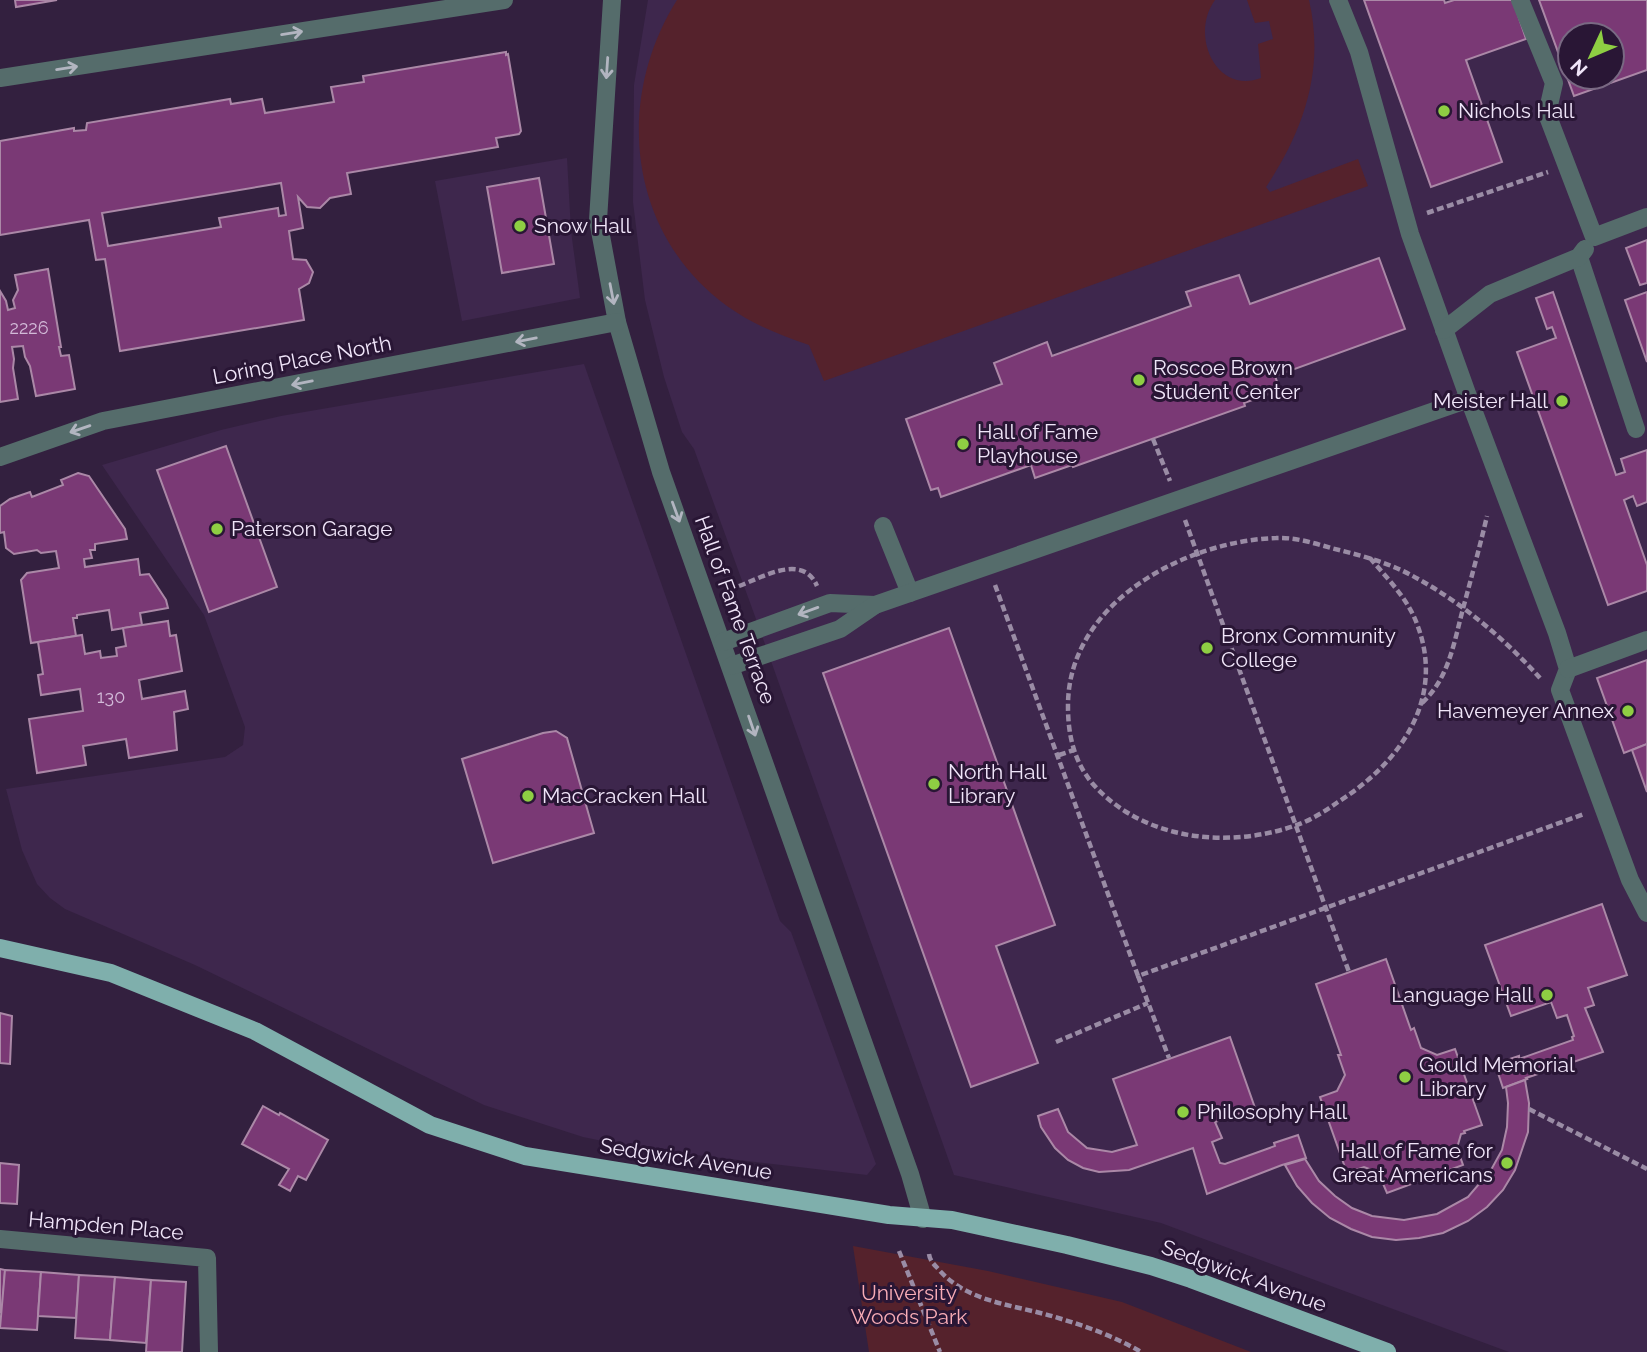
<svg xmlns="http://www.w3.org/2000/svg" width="1647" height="1352" viewBox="0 0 1647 1352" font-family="Raleway,sans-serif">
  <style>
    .built { fill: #3e274d; fill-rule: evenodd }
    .green { fill: #55222c }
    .building { fill: #7a3975; stroke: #ab88a7; stroke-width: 2; fill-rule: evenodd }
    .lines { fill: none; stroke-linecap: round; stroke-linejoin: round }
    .path { stroke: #9a8ca5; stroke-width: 4.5; stroke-dasharray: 7 3.5; stroke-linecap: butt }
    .minor { stroke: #556c6b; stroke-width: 18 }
    .major { stroke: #7fafac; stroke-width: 18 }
    .oneway { stroke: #b2b5c0 }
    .poi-dot { fill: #8ece43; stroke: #291635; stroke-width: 2.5 }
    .labels { text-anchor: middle; stroke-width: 6; stroke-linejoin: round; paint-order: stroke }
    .number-label { font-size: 18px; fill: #d2bad8 }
    .poi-label { font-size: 21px; fill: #f0e5f9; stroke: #291635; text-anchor: start }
    .street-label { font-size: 21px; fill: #f0e5f9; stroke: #291635 }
    .park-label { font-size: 21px; fill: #f8acb6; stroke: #291635 }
  </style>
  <rect width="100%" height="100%" fill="#33203f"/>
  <g class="built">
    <path d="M648,0H1647V1352H1509L1161,1223L954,1175L756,619L694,449L682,432L664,377L645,300L633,202L634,85ZM1570,35H1612V77H1570Z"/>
    <path d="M567,158L571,231L580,298L462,321L435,181Z"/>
    <path d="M584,364L780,921L791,932L876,1164L867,1175L637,1148L583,1137L484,1105L195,965L65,909L50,898L37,884L22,850L6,789L225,757L243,745L245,727L204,615L102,465L221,430L281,416Z"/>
  </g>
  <g class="green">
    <path d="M677,0H1215C1189,36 1217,95 1261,78L1258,44L1273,39L1269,21L1255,23L1247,0H1309C1325,69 1304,130 1266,187L1270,192L1358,159L1368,186L824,381L809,345C779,335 752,324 727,306C628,234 614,100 677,0Z"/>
    <path d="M853,1246L988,1271L1122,1302L1251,1352H869Z"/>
  </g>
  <g class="building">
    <path d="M15,0H57L16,7Z"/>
    <path d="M1364,0H1444L1445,3L1454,0H1513L1526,39L1466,60L1502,162L1431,187Z"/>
    <path d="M1539,0H1647V70L1574,96ZM1570,35H1612V77H1570Z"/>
    <path d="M506,52V55L508,54L521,131L519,134L496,138L498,147L347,173L351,194L330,198L320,208L307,207L298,197L303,228L289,231L293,259L306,260L313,272L309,283L299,289L304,320L120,351L105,259L96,260L89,220L0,235V141L74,128V131L86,130L87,123L230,99L231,104L262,99L265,113L334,102L331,87L364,82L363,76ZM281,183L286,215L279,216L278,208L219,218L221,227L108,246L102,213Z"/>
    <path d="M539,178L554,264L502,273L487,187Z"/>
    <path d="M1647,240V283L1640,285L1626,248Z"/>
    <path d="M1379,258L1405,329L1275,376L1280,390L1244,403L1245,406L1073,467L1072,465L1035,478L1031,465L941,497L938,488L931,490L906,419L1002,384L994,363L1047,342L1052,356L1191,306L1186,292L1239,275L1250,304Z"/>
    <path d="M48,269L61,347H59L61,356L69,355L75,389L36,396L30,366L25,357L23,346L12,347L14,359L13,368L18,399L0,402V291L6,301L8,310L15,308L13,300L18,290L15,275Z"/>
    <path d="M1553,292L1616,475L1625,472L1621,459L1647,450V502L1637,506L1633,496L1624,500L1647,565V591L1608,605L1517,352L1556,338L1552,327L1547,329L1536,298Z"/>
    <path d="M1647,292V362L1625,300Z"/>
    <path d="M226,446L277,587L209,612L157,470Z"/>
    <path d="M78,473L89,476L125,529L127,539L95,544V550H90L92,558L84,559L85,567L138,559L140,575L149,574L166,600L168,608L140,613L142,625L112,630L109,610L77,615V618H73L76,636L31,643L21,580L27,573L59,568L56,551L41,553L37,550L14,554L6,548L4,532L0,533V506L10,499L30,492L32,497L63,485L61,480Z"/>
    <path d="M168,621L170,636L176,635L182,671L139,680L142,699L185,691L188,709L174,712L177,750L129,758L126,739L83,746L86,765L37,773L29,719L83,711L80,689L41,695L38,675L43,674L38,642L82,635L85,654L100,651L101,658L117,656L116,648L126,646L123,628Z"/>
    <path d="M949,628L1055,925L996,946L1038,1063L971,1087L823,673Z"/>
    <path d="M1647,660V744L1624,753L1597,678Z"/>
    <path d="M556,731L567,738L594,833L493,863L462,759L543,733Z"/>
    <path d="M1647,744V792L1632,750Z"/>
    <path d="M1602,904L1627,975L1588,988L1594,1005L1585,1008L1603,1052L1526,1078L1527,1079L1503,1088L1495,1064L1519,1056V1059L1573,1040L1572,1037L1574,1036L1567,1015L1557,1018L1551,1002L1511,1016L1485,945Z"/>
    <path d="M1386,959L1411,1030L1414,1028L1421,1048L1437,1055L1455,1049L1482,1125L1464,1131L1465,1133L1461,1134L1457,1148L1463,1165L1387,1193L1378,1172L1364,1167L1347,1173L1320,1097L1337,1091L1345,1075L1338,1055H1341L1316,984Z"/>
    <path d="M0,1013L12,1016L10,1064L0,1063Z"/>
    <path d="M1230,1037L1255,1108L1215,1122L1222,1138L1212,1142L1220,1163L1225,1164L1275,1146L1274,1143L1298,1135L1306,1158L1282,1165L1207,1194L1193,1148L1129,1170L1099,1172L1083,1168L1068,1160L1055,1148L1041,1127L1038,1116L1058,1109L1068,1132L1087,1148L1112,1152L1137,1145L1113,1079Z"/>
    <path d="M1525,1080L1529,1103L1528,1132L1515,1170L1503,1190L1487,1207L1468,1221L1443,1233L1419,1238L1396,1240L1372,1237L1351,1229L1330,1218L1312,1203L1297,1186L1285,1165L1305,1159L1319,1181L1335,1196L1352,1208L1372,1216L1404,1220L1437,1214L1468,1197L1491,1170L1502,1150L1507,1127L1508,1103L1506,1087Z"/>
    <path d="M263,1106L279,1115L280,1113L328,1140L306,1180L298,1176L290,1191L279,1185L289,1169L242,1144Z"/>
    <path d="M0,1163L19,1165L17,1204L0,1203Z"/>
    <path d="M0,1269L5,1270L2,1313L0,1312Z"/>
    <path d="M5,1270L41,1272L37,1330L0,1328Z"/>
    <path d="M41,1272L79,1275L76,1318L38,1316Z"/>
    <path d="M79,1275L115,1277L110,1340L75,1338Z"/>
    <path d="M115,1277L151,1280L146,1343L110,1340Z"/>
    <path d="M151,1280L186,1282L182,1352H146Z"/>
  </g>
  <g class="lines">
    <g class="path">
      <path d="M1427,213L1548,172"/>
      <path d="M1153,439L1170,481"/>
      <path d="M1185,520L1349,972"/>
      <path d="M1370,558C1387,578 1408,599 1417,624C1446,699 1400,763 1338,802C1325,811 1310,821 1294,826C1226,849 1142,840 1092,783C1074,761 1068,735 1068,707C1067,603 1185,541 1276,538C1294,537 1314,543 1331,548C1355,554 1380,560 1403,571C1454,596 1502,636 1540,678"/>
      <path d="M995,585L1138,976L1584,814"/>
      <path d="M739,586C763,577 803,553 817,586"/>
      <path d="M1422,703C1450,677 1454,641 1464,605C1472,575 1480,546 1487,516"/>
      <path d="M1059,755L1074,750"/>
      <path d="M1138,976L1169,1058"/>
      <path d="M1056,1042L1148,1003"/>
      <path d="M1529,1109L1647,1169"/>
      <path d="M899,1251L940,1352"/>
      <path d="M929,1254C930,1262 936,1266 941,1272C970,1303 1016,1305 1055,1317C1085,1326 1114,1336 1141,1352"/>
    </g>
    <g class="minor">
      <path d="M612,0L598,220L617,322L661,472L910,1174L923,1219"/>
      <path d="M1338,0L1359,52L1410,234L1469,399L1557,633L1568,669L1560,690L1630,880L1647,913"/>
      <path d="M1520,0L1554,83L1547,114L1594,237L1647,217"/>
      <path d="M0,78L504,0"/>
      <path d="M1579,257L1636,429"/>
      <path d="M1444,330L1490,294L1579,257L1585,249"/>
      <path d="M0,457L103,421L617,322"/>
      <path d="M883,526L910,593"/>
      <path d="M723,642L830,603L875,605"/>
      <path d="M731,666L840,629L875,605L1469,399"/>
      <path d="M1568,669L1647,640"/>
      <path d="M0,1239L207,1258L209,1352"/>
    </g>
    <path class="major" d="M0,948L111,973L255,1031L430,1125L525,1156L889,1215L952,1220L1067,1245L1151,1266L1191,1279L1387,1352"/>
  </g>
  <defs><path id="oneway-shaft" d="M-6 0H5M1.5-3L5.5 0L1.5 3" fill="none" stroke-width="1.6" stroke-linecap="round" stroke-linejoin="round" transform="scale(1.75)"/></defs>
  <g class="oneway">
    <use href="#oneway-shaft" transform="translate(292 33) rotate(-9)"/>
    <use href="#oneway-shaft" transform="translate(67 68) rotate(-9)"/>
    <use href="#oneway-shaft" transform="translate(607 68) rotate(94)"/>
    <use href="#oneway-shaft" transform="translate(612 294) rotate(79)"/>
    <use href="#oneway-shaft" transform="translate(526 340) rotate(169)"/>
    <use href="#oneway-shaft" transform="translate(302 383) rotate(169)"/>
    <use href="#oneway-shaft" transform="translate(80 429) rotate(161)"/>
    <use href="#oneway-shaft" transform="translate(676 512) rotate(70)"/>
    <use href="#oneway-shaft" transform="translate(808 611) rotate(160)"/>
    <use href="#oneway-shaft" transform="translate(752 726) rotate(71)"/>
  </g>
  <g class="poi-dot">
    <circle cx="1444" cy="111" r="7"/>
    <circle cx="520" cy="226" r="7"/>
    <circle cx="1139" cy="380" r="7"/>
    <circle cx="1562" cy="401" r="7"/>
    <circle cx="963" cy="444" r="7"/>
    <circle cx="217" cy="529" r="7"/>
    <circle cx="1207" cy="648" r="7"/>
    <circle cx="1628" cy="711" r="7"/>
    <circle cx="934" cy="784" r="7"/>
    <circle cx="528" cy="796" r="7"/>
    <circle cx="1547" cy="995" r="7"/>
    <circle cx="1405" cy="1077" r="7"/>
    <circle cx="1183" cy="1112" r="7"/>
    <circle cx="1507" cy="1163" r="7"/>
  </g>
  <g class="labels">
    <g class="number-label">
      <text x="29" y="334">2226</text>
      <text x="111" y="703">130</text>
    </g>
    <g class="poi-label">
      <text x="1458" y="118">Nichols Hall</text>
      <text x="534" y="233">Snow Hall</text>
      <text x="1153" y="375">Roscoe Brown<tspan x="1153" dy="24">Student Center</tspan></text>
      <text x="1548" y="408" text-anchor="end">Meister Hall</text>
      <text x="977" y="439">Hall of Fame<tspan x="977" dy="24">Playhouse</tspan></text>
      <text x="231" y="536">Paterson Garage</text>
      <text x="1221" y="643">Bronx Community<tspan x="1221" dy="24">College</tspan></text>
      <text x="1614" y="718" text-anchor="end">Havemeyer Annex</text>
      <text x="948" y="779">North Hall<tspan x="948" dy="24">Library</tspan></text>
      <text x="542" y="803">MacCracken Hall</text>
      <text x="1533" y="1002" text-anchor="end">Language Hall</text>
      <text x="1419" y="1072">Gould Memorial<tspan x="1419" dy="24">Library</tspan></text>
      <text x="1197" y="1119">Philosophy Hall</text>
      <text x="1493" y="1158" text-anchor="end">Hall of Fame for<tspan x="1493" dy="24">Great Americans</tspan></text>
    </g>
    <g class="street-label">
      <text transform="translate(302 360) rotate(-11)" y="7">Loring Place North</text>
      <text transform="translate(735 610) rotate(70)" y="7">Hall of Fame Terrace</text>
      <text transform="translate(686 1159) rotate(9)" y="7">Sedgwick Avenue</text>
      <text transform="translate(106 1226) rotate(5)" y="7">Hampden Place</text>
      <text transform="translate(1244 1276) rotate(20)" y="7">Sedgwick Avenue</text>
    </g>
    <g class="park-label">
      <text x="909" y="1300">University<tspan x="909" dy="24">Woods Park</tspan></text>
    </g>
  </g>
  <g transform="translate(1591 56) rotate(226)"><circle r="33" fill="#291635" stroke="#796983" stroke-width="2"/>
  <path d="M0-5L12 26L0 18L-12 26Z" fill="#8ece43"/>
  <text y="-10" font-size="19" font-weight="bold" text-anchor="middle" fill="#f0e5f9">N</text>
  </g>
</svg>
